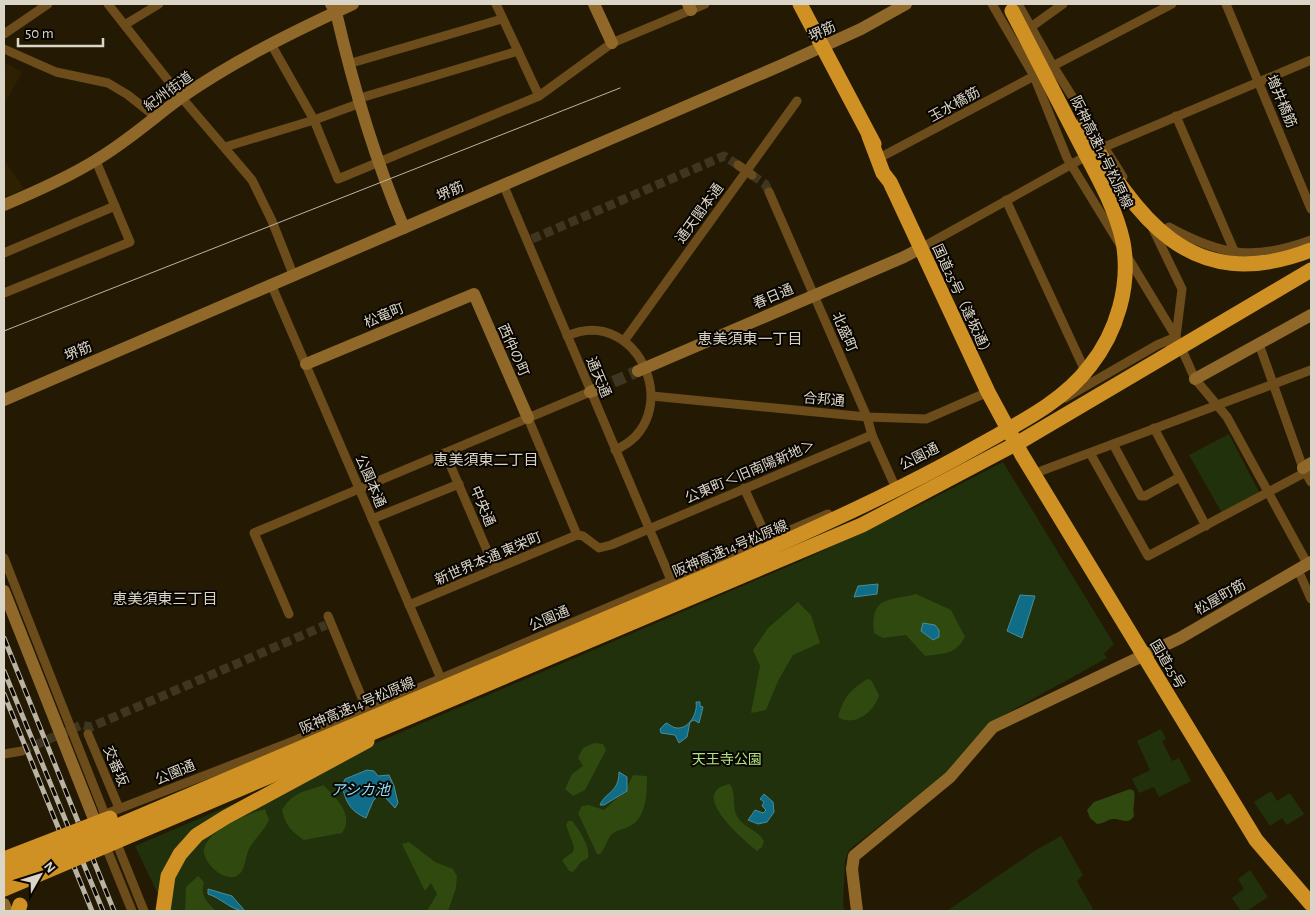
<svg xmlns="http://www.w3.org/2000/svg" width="1315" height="915" viewBox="0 0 1315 915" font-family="'Alegreya Sans','Noto Sans JP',sans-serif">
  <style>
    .built { fill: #2d2102 }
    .green { fill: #20310b }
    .forest { fill: #2f490e }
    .water { fill: #0f6d88; stroke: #4c8c9b }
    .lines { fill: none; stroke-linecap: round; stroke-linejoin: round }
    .street-tunnel { stroke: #3f3621; stroke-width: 9; stroke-dasharray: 9 4.5; stroke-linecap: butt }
    .secondary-tunnel { stroke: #3f3621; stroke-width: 12; stroke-dasharray: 12 6; stroke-linecap: butt }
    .street { stroke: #6b4c1a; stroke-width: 9 }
    .secondary { stroke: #90692a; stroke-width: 12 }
    .highway { stroke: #cf9123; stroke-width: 15 }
    .tram { stroke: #bab3a4; stroke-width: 1 }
    .rail-casing { stroke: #bab3a4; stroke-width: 5 }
    .rail { stroke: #090601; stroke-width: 3; stroke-dasharray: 9; stroke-linecap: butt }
    .highway-bridge { stroke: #cf9123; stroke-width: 15 }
    .labels { text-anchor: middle; stroke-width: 4; stroke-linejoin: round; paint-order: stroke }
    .street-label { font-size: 14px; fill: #dbd5c8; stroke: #090601 }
    .park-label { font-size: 14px; fill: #b1e47e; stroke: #090601 }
    .neighbourhood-label { font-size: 15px; fill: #dbd5c8; stroke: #090601 }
    .water-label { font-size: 15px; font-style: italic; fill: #92defb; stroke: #090601 }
  </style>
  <rect width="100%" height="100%" fill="#241a04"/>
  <g class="built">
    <path d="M4,62L22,72L4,105Z"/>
    <path d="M4,160L24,189L4,197Z"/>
  </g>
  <g class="green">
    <path d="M1229,434L1259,492L1222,513L1189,455Z"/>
    <path d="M1003,462L1114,644L1104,654L1107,658L989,723L946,773L849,850L845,861L843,905L845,911H166L135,846L801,561L920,505Z"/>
    <path d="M1161,729L1166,739L1162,741L1172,761L1179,758L1191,781L1159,797L1154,787L1139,793L1132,779L1150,770L1137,741Z"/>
    <path d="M1271,791L1277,801L1290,793L1304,814L1287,825L1282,818L1270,826L1254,802Z"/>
    <path d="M1061,836L1083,875L1077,881L1094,911H947L1036,850Z"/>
    <path d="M1250,870L1268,897L1247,911H1241L1232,898L1244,889L1238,879Z"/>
  </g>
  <g class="forest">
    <path d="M916,594L951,610L965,637C954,656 944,653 925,656L906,635L883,638L874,633C870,596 888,601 916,594Z"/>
    <path d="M798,602L811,615L820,643L793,655L779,679L766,710L751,713L760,666L753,650L768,628Z"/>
    <path d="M867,679L871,680L879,695C875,711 854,728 838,717C844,697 849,691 867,679Z"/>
    <path d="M594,743L603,744L606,750L585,790L573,796L565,789L572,774L583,766L578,758L583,748Z"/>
    <path d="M633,775L647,776C647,793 647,817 630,826C626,829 620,829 615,832C607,836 606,848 600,854H597L578,813L582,806L589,805L604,810L625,791Z"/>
    <path d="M730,784C737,795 731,807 738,818C745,828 758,830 764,841L762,847L757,851C744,840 686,792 730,784Z"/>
    <path d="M323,785C336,797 355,816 342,833L304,840C292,832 285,825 282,810C295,790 303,793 323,785Z"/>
    <path d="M1130,789L1134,791C1136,800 1132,807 1134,816C1128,826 1121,818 1112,819C1107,820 1103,824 1097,824L1090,818L1087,810L1094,802Z"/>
    <path d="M265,809L269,820C264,831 255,838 249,849C245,857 246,871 237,876C224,882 204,864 204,851C204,832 249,813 265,809Z"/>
    <path d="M568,821H572C579,829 591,848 588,858L581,862L573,872L569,871L562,860L573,852L574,847L566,825Z"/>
    <path d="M409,842L435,862L453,869L457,876L456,888L448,911H427L437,894L431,883L425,891L402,844Z"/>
    <path d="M198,876L204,882C200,896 207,902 216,911H185L186,887Z"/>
  </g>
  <g class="water">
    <path d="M878,584L877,594L854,597L858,586Z"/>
    <path d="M1020,595L1035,596L1022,638L1007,631Z"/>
    <path d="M923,623L935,625L939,630V637L933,640L921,631Z"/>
    <path d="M696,702H700V706L703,707L699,723L694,720L690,722L687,737L679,743L675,735L661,733L660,729L666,723C670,724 672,728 677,728C689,729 698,713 696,702Z"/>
    <path d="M367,770L374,771L378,776L389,775L394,786L398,803L395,808L383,795H379L373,801L366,818C350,811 346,802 342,786L345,779Z"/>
    <path d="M619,772L627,777V791L604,805H600C605,792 619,793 619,772Z"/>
    <path d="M764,794L773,802L774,812L767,822L758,824L748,820L755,810L763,813L766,810L762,806L764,802L760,799Z"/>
    <path d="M208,889L232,896L245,911C232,911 221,898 208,894Z"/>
  </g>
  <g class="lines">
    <g class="street-tunnel">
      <path d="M752,175L765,184L769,192"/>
      <path d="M532,239L724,156L738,165"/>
      <path d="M22,751L81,725L91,727L326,625"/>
    </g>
    <path class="secondary-tunnel" d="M597,389L638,371"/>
    <g class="street">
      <path d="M108,4L182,98L252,180L272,221L293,274"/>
      <path d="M496,4L539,96"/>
      <path d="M992,4L1034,76L1067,158L1119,243"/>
      <path d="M1018,4L1053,66L1123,177"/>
      <path d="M1226,4L1311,209"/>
      <path d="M126,24L159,4"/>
      <path d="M1031,27L1063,4"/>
      <path d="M4,34L48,4"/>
      <path d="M271,44L314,120L338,179L539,96L612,43L705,4"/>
      <path d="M4,49L56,72L108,83L128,95L157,118"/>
      <path d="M348,64L502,19"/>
      <path d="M1049,68L1172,4"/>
      <path d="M357,99L518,51"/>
      <path d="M1176,116L1235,253"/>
      <path d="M225,147L314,120L358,104"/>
      <path d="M1102,148L1311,60"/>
      <path d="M881,157L1038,74"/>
      <path d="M738,165L752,175"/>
      <path d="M503,184L671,580"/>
      <path d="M769,192L867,417L872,435L894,484"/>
      <path d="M1006,200L1087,375"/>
      <path d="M1153,229L1182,289L1176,337L1168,352"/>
      <path d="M1160,232L1169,227C1222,256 1254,261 1311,240"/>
      <path d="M921,248L1090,154"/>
      <path d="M4,253L115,206"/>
      <path d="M271,284L439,674"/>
      <path d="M4,293L130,242L96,161"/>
      <path d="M567,336C640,304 687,419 615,450"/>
      <path d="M624,341L797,101"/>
      <path d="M1179,343L1195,379L1227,417L1308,565"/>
      <path d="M1259,344L1303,468L1311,482"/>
      <path d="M652,396L867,417L926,419L988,392"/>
      <path d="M1065,398L1157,345L1176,337L1127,256"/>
      <path d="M528,418L577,535"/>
      <path d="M1154,428L1206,526"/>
      <path d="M1113,444L1141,496H1145L1180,477"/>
      <path d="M445,453L495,569"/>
      <path d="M1090,453L1148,556L1306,472"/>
      <path d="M1033,474L1311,370"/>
      <path d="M744,488L768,540"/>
      <path d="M372,519L459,484"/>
      <path d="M577,535L583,536L599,548L611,545L872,435"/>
      <path d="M4,558L107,820"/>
      <path d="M1298,570L1311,599"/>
      <path d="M409,605L577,535"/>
      <path d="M289,614L254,533L590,392"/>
      <path d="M328,616L367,710"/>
      <path d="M88,734L119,808"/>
      <path d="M4,754L22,751"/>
      <path d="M103,815L296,740L828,514"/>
      <path d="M115,839L144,911"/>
      <path d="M104,842L132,911"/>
    </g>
    <g class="secondary">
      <path d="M331,4L336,12C353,86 374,157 404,228"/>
      <path d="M594,4L612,43"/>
      <path d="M688,4L691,10"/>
      <path d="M4,205C35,192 67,178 96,160C127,142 153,118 182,97C235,60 295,31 353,4"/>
      <path d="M306,364L474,294L528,418"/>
      <path d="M638,371L904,257L921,248"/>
      <path d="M1195,379L1311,315"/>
      <path d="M590,392L597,389"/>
      <path d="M4,400L782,65L861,29L906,4"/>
      <path d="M1303,468L1311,463"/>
      <path d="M4,591L94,819"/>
      <path d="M4,904L7,911"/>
      <path d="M857,911L852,869L854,856L950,777L993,727L1180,638L1311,562"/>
    </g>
    <g class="highway">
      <path d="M800,4L874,144"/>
      <path d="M869,136L883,173L890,182L988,392L1022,455L1256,840L1311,904"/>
      <path d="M18,911L20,905"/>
      <path d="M163,911L168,876L180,854L197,835L226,817L367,741"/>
    </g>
    <path class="tram" d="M4,331L620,88"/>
    <defs>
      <g id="rail">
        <path d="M4,638L114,911"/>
        <path d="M4,671L103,911"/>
        <path d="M4,694L92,911"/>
      </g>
    </defs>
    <use href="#rail" class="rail-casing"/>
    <use href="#rail" class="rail"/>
    <g class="highway-bridge">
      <path d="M1082,125C1137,217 1189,297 1311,250"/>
      <path d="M4,859L110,818"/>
      <path d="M4,874L735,564C818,527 901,490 980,445C1019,423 1063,402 1090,366C1117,332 1131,285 1123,242C1115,205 1095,172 1078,139C1056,96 1034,53 1012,11"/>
      <path d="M4,889L862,525L1023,440L1311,270"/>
    </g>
  </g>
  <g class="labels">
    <g class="street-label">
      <text transform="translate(822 31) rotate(-25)" y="5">堺筋</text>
      <text transform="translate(168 91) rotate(-36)" y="5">紀州街道</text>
      <text transform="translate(1282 101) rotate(67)" y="5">増井橋筋</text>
      <text transform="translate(954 104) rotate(-29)" y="5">玉水橋筋</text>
      <text transform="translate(1102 152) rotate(64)" y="5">阪神高速14号松原線</text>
      <text transform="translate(450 191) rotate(-24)" y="5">堺筋</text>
      <text transform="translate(699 213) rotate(-54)" y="5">通天閣本通</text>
      <text transform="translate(773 296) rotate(-23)" y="5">春日通</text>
      <text transform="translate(963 301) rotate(65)" y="5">国道25号（逢坂通）</text>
      <text transform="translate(384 315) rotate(-23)" y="5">松竜町</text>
      <text transform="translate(845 332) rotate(66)" y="5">北盛町</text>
      <text transform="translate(514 350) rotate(66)" y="5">西仲の町</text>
      <text transform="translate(78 351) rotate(-23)" y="5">堺筋</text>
      <text transform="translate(599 377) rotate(67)" y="5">通天通</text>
      <text transform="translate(824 399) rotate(5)" y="5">合邦通</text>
      <text transform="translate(919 456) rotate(-27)" y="5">公園通</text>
      <text transform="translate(750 471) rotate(-23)" y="5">公東町＜旧南陽新地＞</text>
      <text transform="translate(371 481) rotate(67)" y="5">公園本通</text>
      <text transform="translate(483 506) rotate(67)" y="5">中央通</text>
      <text transform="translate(730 548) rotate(-23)" y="5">阪神高速14号松原線</text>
      <text transform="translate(488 558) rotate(-23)" y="5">新世界本通 東栄町</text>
      <text transform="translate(1220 597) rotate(-30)" y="5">松屋町筋</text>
      <text transform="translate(549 618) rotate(-23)" y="5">公園通</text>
      <text transform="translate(1168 664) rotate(59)" y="5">国道25号</text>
      <text transform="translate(357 705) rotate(-23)" y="5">阪神高速14号松原線</text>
      <text transform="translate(116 766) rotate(67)" y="5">交番坂</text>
      <text transform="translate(175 772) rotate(-22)" y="5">公園通</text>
    </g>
    <g class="park-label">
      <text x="727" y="764">天王寺公園</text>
    </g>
    <g class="neighbourhood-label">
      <text x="750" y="344">恵美須東一丁目</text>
      <text x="486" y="465">恵美須東二丁目</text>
      <text x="165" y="604">恵美須東三丁目</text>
    </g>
    <g class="water-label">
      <text x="360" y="795">アシカ池</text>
    </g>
  </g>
  <rect width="1315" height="915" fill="none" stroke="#dbd5c8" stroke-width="10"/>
  <g transform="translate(40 875) rotate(51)" stroke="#090601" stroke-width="4" paint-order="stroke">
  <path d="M0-4L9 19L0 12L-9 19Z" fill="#dbd5c8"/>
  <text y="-8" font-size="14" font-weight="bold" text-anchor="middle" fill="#dbd5c8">N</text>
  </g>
  <path d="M18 38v8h85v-8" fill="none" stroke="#dbd5c8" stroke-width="2.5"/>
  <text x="25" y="38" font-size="15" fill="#dbd5c8" stroke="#090601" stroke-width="4" paint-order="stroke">50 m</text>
</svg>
